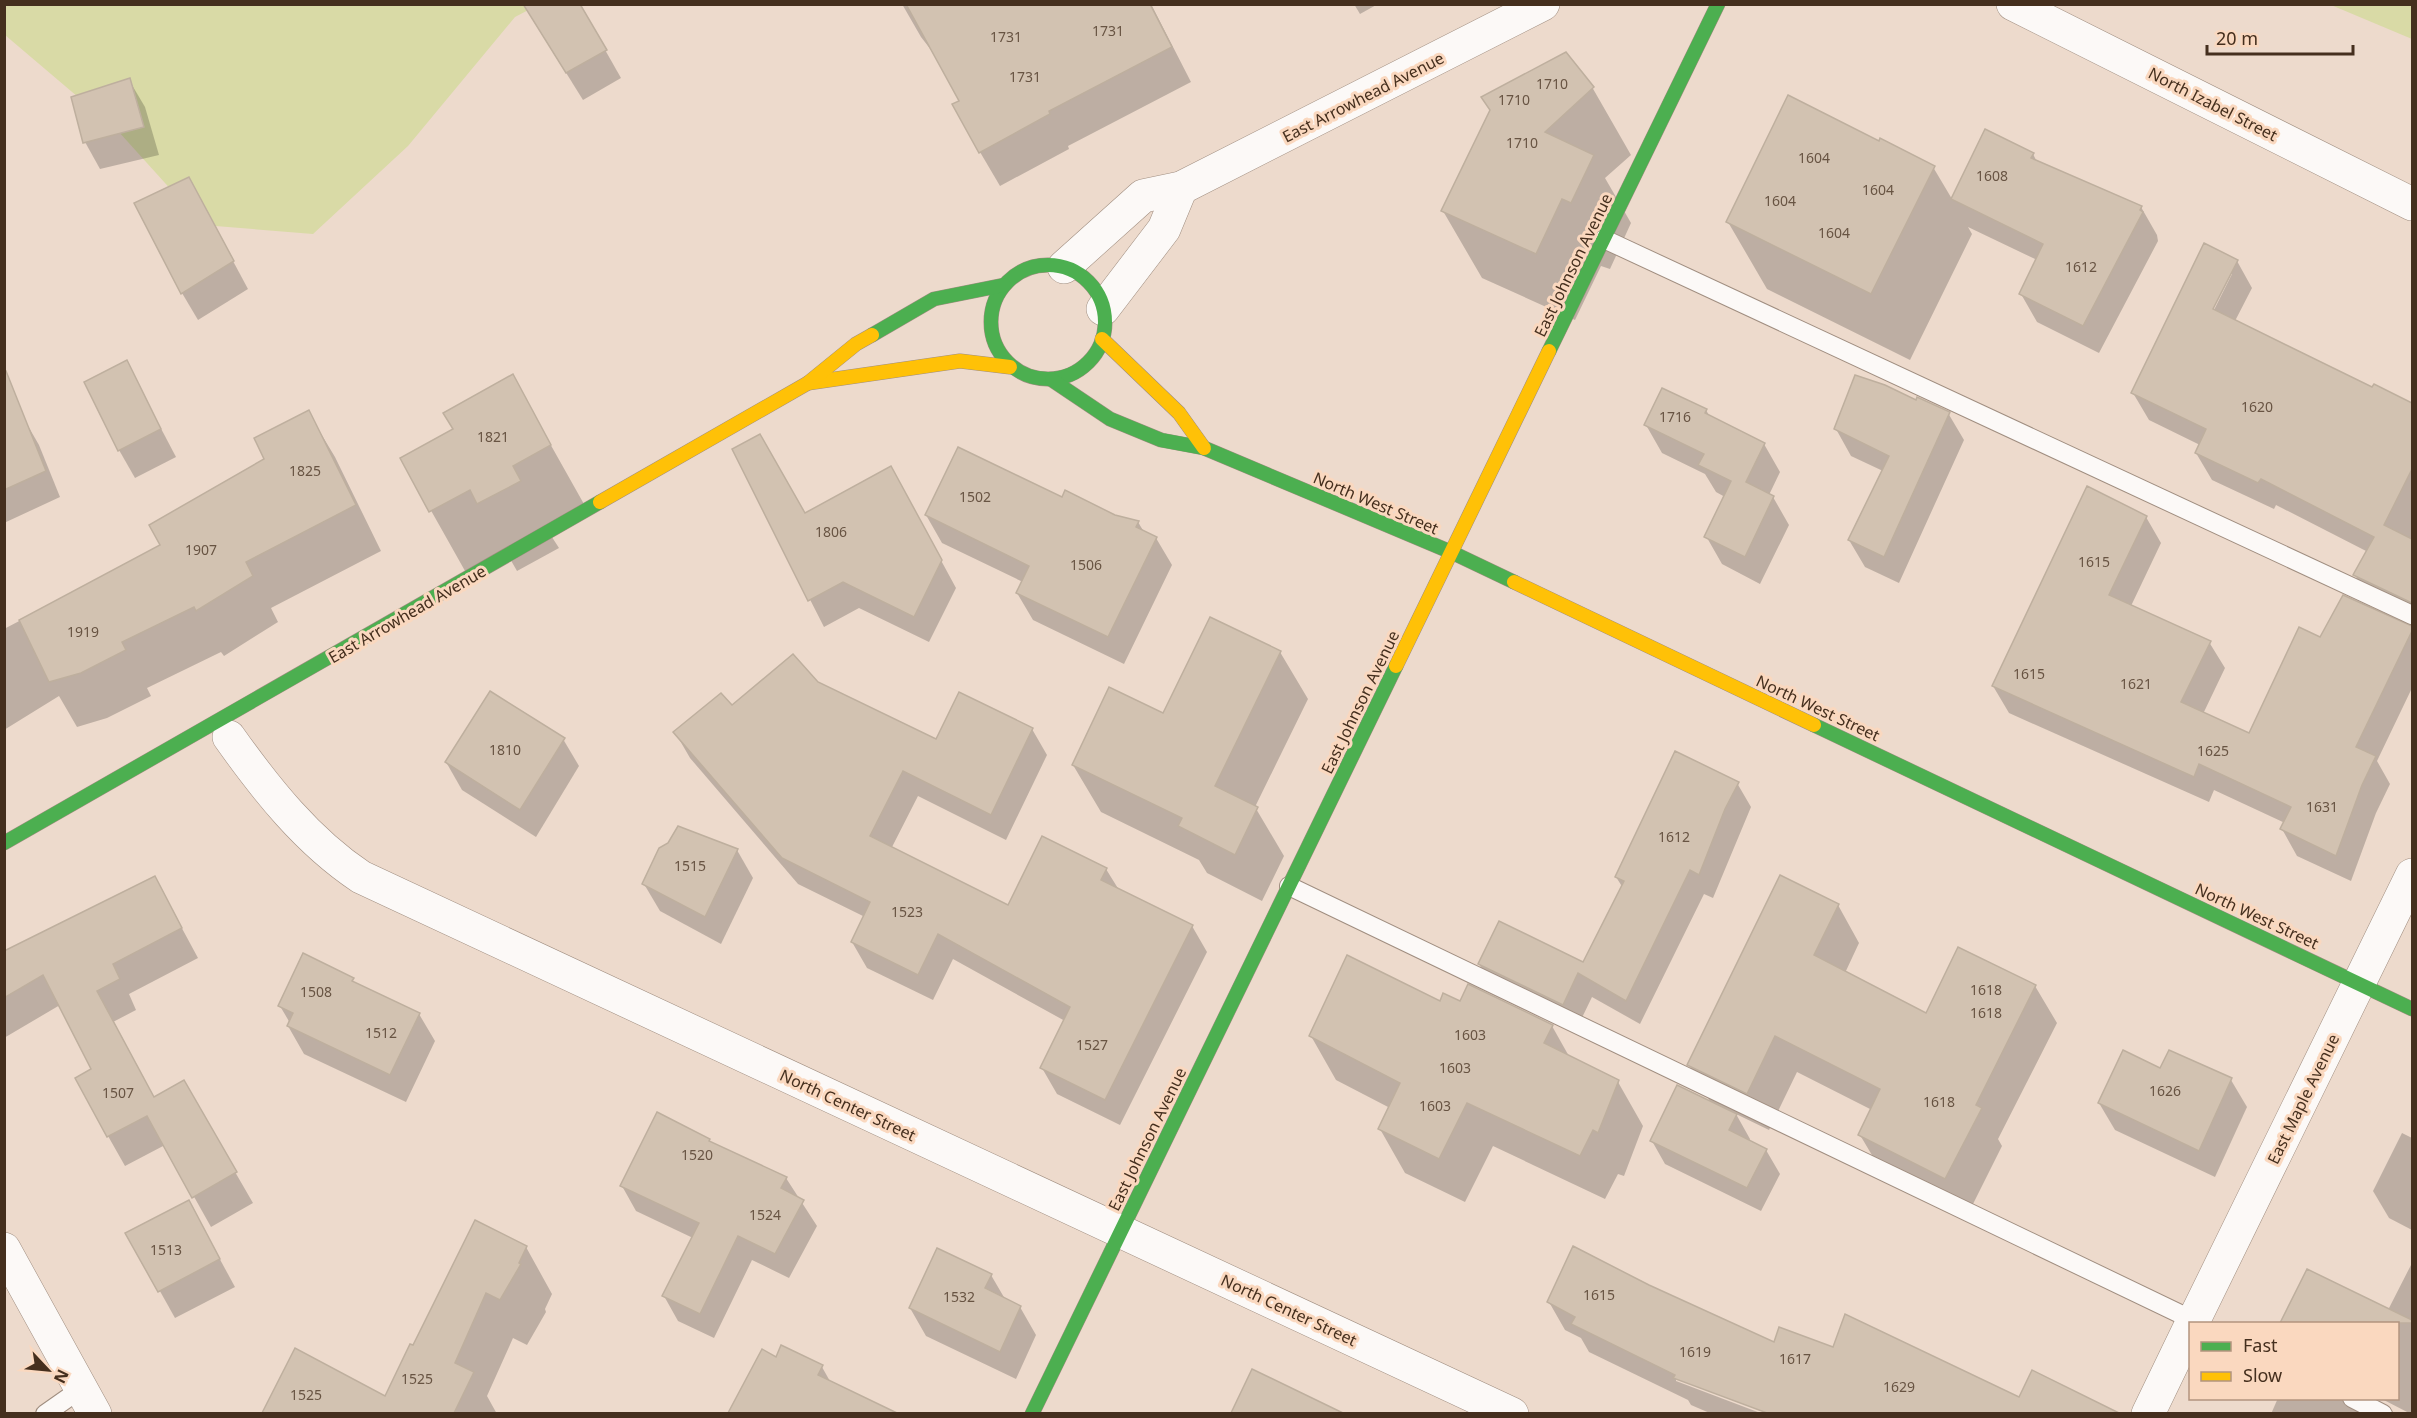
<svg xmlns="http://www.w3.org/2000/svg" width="2417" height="1418" viewBox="0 0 2417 1418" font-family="'Noto Sans',sans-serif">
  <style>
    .green { fill: #d9daa6 }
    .shadow { fill: #0003; fill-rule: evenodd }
    .building { fill: #d2c2b1; stroke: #beaf9e; stroke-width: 1.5 }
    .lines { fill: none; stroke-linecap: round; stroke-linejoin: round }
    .lane-casing { stroke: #a08e80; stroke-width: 20 }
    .street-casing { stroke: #a08e80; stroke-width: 34 }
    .fast-casing { stroke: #a08e80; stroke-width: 15 }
    .slow-casing { stroke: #a08e80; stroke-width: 15 }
    .lane { stroke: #fcf9f7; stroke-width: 18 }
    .street { stroke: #fcf9f7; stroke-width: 33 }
    .fast { stroke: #4caf50; stroke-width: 14 }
    .slow { stroke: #ffc107; stroke-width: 14 }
    .labels { text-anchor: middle; stroke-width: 6; stroke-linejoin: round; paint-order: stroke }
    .number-label { font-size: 14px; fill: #685443 }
    .street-label { font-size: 16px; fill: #452f1e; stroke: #fad8bf }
  </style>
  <rect width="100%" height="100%" fill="#eddacc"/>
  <g class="green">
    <path d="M5,5H538L515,17L408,146L313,234L203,225L118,131L5,35Z"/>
    <path d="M2331,5H2412V39Z"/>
  </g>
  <g class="shadow">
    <path d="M579,4L621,78L583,100L540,31Z"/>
    <path d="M902,4H1151L1191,82L1068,146L1069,149L1000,186L980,152L961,101L938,59L921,37Z"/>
    <path d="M1354,4H1378L1360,14Z"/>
    <path d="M129,80L145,107L159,155L100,169L85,142Z"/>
    <path d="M1592,87L1631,155L1605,178L1631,223L1610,269L1601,266L1575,320L1482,278L1443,211Z"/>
    <path d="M1880,143L1933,167L1952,199L2033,154L2037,162L2141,207L2157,235L2158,241L2099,353L2037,322L2021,294L2037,260L1968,227L1972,234L1910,360L1767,289L1728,222Z"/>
    <path d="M204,207L248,289L198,320L182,293Z"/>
    <path d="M2237,261L2252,288L2235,321L2373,389L2374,386L2412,405V622L2371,602L2355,575L2368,552L2276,505L2274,509L2212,480L2196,453L2200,445L2149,420L2133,393ZM2229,274H2232L2211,316L2208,315Z"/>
    <path d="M126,362L176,457L135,478L119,450Z"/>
    <path d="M512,376L589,513L550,534L559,548L517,571L509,557L469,578L402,459L455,430Z"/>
    <path d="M1706,410L1710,417L1764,444L1780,472L1769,495L1773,497L1789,525L1760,584L1722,564L1706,536L1725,497L1716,492L1705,474L1662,453L1646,425Z"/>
    <path d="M308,412L335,457L381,551L271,608L278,622L224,656L221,652L147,688L151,696L107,718L77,727L59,696L4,730V629L162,546L266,460Z"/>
    <path d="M1948,413L1964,440L1899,583L1865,567L1849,540L1883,471L1851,456L1836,429Z"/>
    <path d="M24,419L39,445L60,497L4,523V427Z"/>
    <path d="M734,450L805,515L905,494L956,588L929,642L859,608L824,627Z"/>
    <path d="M1062,499L1138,522L1144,532L1156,538L1172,565L1124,664L1033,620L1017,593L1023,582L942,543L926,515Z"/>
    <path d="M2146,517L2161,543L2131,606L2209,642L2225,668L2203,714L2250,735L2321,639L2412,627V688L2377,761L2390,784L2376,813L2351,881L2297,856L2282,829L2285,823L2214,790L2209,802L2009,713L1993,686Z"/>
    <path d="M1280,652L1308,699L1255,807L1284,856L1262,901L1207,873L1199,860L1101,812L1073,765Z"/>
    <path d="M817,683L937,741L1032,729L1047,755L1006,840L918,796L891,849L1009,907L1106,869L1119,890L1192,926L1207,952L1120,1125L1057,1094L1042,1068L1065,1021L953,959L933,1000L867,968L852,942L865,917L798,884L690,758L675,732L732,708Z"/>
    <path d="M563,739L579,766L536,837L462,790L446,762Z"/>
    <path d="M1737,783L1751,807L1713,898L1704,894L1640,1024L1592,997L1577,1028L1493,988L1479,964H1584L1623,888L1616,877Z"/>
    <path d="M737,850L753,878L721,944L660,911L644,884Z"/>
    <path d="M1838,905L1859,943L1845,973L1927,1015L2035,986L2057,1023L1998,1139L2002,1146L1967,1216L1882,1172L1860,1135L1872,1110L1797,1072L1769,1130L1736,1114L1750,1139L1749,1142L1766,1150L1780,1174L1761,1211L1665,1164L1652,1141L1711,1103L1689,1065Z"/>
    <path d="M171,908L198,958L129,994L136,1010L113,1022L154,1099L183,1082L253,1203L211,1227L165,1145L125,1166L108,1136L93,1069L60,1005L4,1038V953Z"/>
    <path d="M352,979L355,984L419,1014L435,1041L406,1102L304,1054L288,1026L290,1023L280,1006Z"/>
    <path d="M1440,1003H1460L1552,1026L1570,1058L1618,1082L1643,1126L1624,1176L1618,1174L1605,1199L1493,1146L1465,1202L1405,1173L1380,1129L1390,1108L1336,1080L1311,1036Z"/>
    <path d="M2161,1070L2231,1080L2247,1107L2215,1177L2115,1130L2099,1103Z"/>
    <path d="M2402,1133L2412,1138V1230L2389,1218L2373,1191Z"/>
    <path d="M709,1140L711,1144L786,1178L817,1226L789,1278L752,1260L714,1338L678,1321L664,1296L693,1238L636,1211L622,1186Z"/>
    <path d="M204,1230L235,1287L175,1318L128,1234Z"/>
    <path d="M526,1247L552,1294L545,1309L546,1312L527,1345L513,1338L487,1396L497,1414H264L295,1350L385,1398L414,1347Z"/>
    <path d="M2412,1263V1414H2411L2380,1398H2398V1324H2282L2308,1271L2388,1310Z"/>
    <path d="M991,1275L1005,1299L1020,1307L1036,1335L1016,1379L926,1336L910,1308Z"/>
    <path d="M1648,1286L1774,1345L1834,1349L2019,1399L2081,1396L2091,1414H1772L1676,1378V1381L1763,1414H1712L1691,1405L1688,1400L1589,1352L1581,1338L1565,1330L1549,1302Z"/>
    <path d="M762,1351L776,1359L822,1367L831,1383L853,1394L864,1414H730Z"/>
    <path d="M1253,1371L1305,1397L1315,1414H1232Z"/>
    <path d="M2278,1398H2366L2359,1414H2271Z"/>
  </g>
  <g class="building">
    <path d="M523,4H580L607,50L566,73Z"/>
    <path d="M906,4H1150L1172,47L1049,111L1050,114L979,153L952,104L959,101Z"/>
    <path d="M1566,52L1594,87L1545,132L1594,155L1571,203L1562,199L1536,254L1441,211L1490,110L1481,97Z"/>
    <path d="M130,78L144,127L83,143L71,97Z"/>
    <path d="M1788,95L1879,141L1880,138L1935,166L1871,294L1726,222Z"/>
    <path d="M1985,129L2034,153L2031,158L2142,206L2140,210L2143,212L2083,326L2019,294L2043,244L1951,199Z"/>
    <path d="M189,177L234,261L181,294L134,203Z"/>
    <path d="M2204,243L2238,260L2213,309L2372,387L2374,384L2412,403V469L2384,525L2412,539V603L2353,575L2374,537L2261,479L2258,483L2195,453L2206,429L2131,393Z"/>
    <path d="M127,360L161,429L118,451L84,382Z"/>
    <path d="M6,371L46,471L4,490V372Z"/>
    <path d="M513,374L551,445L513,466L521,481L477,504L470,490L429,512L400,458L453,429L443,413Z"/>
    <path d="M1855,375L1885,385L1916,400L1917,397L1950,412L1884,557L1848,540L1889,456L1834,429Z"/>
    <path d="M1662,388L1707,409L1705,413L1765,443L1746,482L1774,496L1745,557L1704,537L1731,481L1698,465L1704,454L1644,425Z"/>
    <path d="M309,410L356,505L246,562L253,576L196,611L194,607L122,642L126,650L81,673L49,682L19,620L160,545L149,525L264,459L254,438Z"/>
    <path d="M760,434L805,513L891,466L942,560L914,617L843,582L808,601L732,449Z"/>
    <path d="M958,447L1062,497L1065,490L1115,515L1139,521L1136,527L1157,537L1108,637L1016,593L1029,566L925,515Z"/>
    <path d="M2087,486L2147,516L2109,595L2211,641L2181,702L2249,733L2299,627L2320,637L2343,595L2412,626V631L2356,747L2376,756L2362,785L2336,856L2280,829L2291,807L2199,764L2194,777L1992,686Z"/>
    <path d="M1210,617L1281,651L1215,786L1258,807L1235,855L1178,826L1182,818L1072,765L1109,687L1163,713Z"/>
    <path d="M793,654L818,682L936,739L959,692L1033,728L991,815L903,771L870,836L1008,905L1042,836L1107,868L1101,880L1193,925L1105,1100L1040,1068L1070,1007L938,934L918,975L851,942L870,902L782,858L673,732L721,693L732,705Z"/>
    <path d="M490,691L565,738L520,810L445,762Z"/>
    <path d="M1675,751L1739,782L1725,809L1699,875L1690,870L1626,1001L1578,973L1563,1005L1478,964L1499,921L1583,962L1624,881L1615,877Z"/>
    <path d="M678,826L738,849L705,917L642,884L659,848L668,843Z"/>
    <path d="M1780,875L1839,904L1814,955L1926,1013L1958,947L2036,985L1976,1105L1982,1108L1945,1179L1858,1135L1880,1089L1775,1036L1747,1094L1687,1065Z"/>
    <path d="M155,876L182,928L113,964L120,979L97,991L154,1097L184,1080L237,1172L192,1198L147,1116L107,1137L75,1078L91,1069L43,975L4,998V951Z"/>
    <path d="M303,953L354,978L352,981L420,1013L390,1075L287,1026L293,1013L278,1006Z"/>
    <path d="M1347,955L1440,1001L1443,993L1460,1001L1468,984L1553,1025L1544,1043L1619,1080L1598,1133L1593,1130L1580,1156L1467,1103L1439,1159L1378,1129L1400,1083L1309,1036Z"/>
    <path d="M2123,1050L2160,1068L2169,1050L2232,1078L2199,1151L2098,1103Z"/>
    <path d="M1677,1085L1737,1114L1729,1130L1767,1149L1747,1188L1650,1141Z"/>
    <path d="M657,1112L710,1139L709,1141L787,1177L781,1188L804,1200L775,1254L738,1236L700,1314L662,1296L699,1223L620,1186Z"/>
    <path d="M189,1200L220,1259L158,1292L125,1233Z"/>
    <path d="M475,1220L527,1246L519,1263L521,1264L500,1300L486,1293L455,1363L474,1372L454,1413H262L295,1348L385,1396L410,1344L413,1345Z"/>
    <path d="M1573,1246L1649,1285L1774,1342L1779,1327L1833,1347L1845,1314L2019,1397L2032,1370L2119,1413H1767L1673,1378L1675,1375L1571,1324L1575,1317L1547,1302Z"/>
    <path d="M937,1248L992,1274L985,1288L1021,1306L1000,1352L909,1308Z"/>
    <path d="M2307,1269L2412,1320V1323H2280Z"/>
    <path d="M781,1345L823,1365L818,1375L897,1413H728L762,1349L776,1357Z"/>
    <path d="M1252,1369L1343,1413H1231Z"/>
  </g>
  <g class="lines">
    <defs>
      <g id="lane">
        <path d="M1604,239L2412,615"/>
        <path d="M1289,886L2199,1323"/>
        <path d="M2352,1398L2383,1414"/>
        <path d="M45,1414L82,1388"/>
      </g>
      <g id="street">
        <path d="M2013,4L2412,204"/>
        <path d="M1064,267L1143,196L1181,188L1543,4"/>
        <path d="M1103,309L1164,229L1181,188"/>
        <path d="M229,737C266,789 307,841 361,877L1512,1414"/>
        <path d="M4,1249L95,1414"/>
        <path d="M2192,1324L2412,875"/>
        <path d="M2148,1414L2190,1327"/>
      </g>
      <g id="fast">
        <circle cx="1048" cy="322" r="57"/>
        <path d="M872,335L934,299L1004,285"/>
        <path d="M1549,351L1718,4"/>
        <path d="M1052,380L1110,419L1161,440L1204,448L1451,552L1514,582"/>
        <path d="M1814,725L2412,1009"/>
        <path d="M4,843L600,502"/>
        <path d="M1032,1414L1396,666"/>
      </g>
      <g id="slow">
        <path d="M1102,339L1179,413L1204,448"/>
        <path d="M808,383L960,361L1010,367"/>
        <path d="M600,502L808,383L856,344L872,335"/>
        <path d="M1514,582L1814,725"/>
        <path d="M1396,666L1549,351"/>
      </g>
    </defs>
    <use href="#lane" class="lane-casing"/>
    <use href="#street" class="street-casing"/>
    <use href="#fast" class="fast-casing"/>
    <use href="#slow" class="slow-casing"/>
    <use href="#lane" class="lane"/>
    <use href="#street" class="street"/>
    <use href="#fast" class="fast"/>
    <use href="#slow" class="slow"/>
  </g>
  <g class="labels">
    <g class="number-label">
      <text x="1108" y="36">1731</text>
      <text x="1006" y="42">1731</text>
      <text x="1025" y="82">1731</text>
      <text x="1552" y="89">1710</text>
      <text x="1514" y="105">1710</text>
      <text x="1522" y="148">1710</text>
      <text x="1814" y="163">1604</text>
      <text x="1992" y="181">1608</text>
      <text x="1878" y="195">1604</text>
      <text x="1780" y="206">1604</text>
      <text x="1834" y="238">1604</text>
      <text x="2081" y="272">1612</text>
      <text x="2257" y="412">1620</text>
      <text x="1675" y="422">1716</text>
      <text x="493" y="442">1821</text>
      <text x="305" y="476">1825</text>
      <text x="975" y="502">1502</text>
      <text x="831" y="537">1806</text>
      <text x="201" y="555">1907</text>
      <text x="2094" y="567">1615</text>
      <text x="1086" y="570">1506</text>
      <text x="83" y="637">1919</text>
      <text x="2029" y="679">1615</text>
      <text x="2136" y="689">1621</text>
      <text x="505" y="755">1810</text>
      <text x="2213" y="756">1625</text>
      <text x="2322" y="812">1631</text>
      <text x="1674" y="842">1612</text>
      <text x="690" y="871">1515</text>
      <text x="907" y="917">1523</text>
      <text x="1986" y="995">1618</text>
      <text x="316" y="997">1508</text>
      <text x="1986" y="1018">1618</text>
      <text x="381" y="1038">1512</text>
      <text x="1470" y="1040">1603</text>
      <text x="1092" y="1050">1527</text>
      <text x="1455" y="1073">1603</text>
      <text x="2165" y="1096">1626</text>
      <text x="118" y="1098">1507</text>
      <text x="1939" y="1107">1618</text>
      <text x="1435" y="1111">1603</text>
      <text x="697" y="1160">1520</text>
      <text x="765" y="1220">1524</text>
      <text x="166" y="1255">1513</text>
      <text x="1599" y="1300">1615</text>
      <text x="959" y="1302">1532</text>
      <text x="1695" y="1357">1619</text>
      <text x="1795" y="1364">1617</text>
      <text x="417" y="1384">1525</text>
      <text x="1899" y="1392">1629</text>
      <text x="306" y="1400">1525</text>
    </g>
    <g class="street-label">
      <text transform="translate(1363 97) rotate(-27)" y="6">East Arrowhead Avenue</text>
      <text transform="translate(2213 104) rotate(27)" y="6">North Izabel Street</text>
      <text transform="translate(1573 265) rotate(-64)" y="6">East Johnson Avenue</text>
      <text transform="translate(1376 503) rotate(23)" y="6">North West Street</text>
      <text transform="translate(407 614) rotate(-30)" y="6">East Arrowhead Avenue</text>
      <text transform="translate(1360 702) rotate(-64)" y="6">East Johnson Avenue</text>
      <text transform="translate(1818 708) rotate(25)" y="6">North West Street</text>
      <text transform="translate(2257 916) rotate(25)" y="6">North West Street</text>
      <text transform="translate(2303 1099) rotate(-64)" y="6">East Maple Avenue</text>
      <text transform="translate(848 1105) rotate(25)" y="6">North Center Street</text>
      <text transform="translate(1147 1139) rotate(-64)" y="6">East Johnson Avenue</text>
      <text transform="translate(1289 1310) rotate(25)" y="6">North Center Street</text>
    </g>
  </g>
  <rect width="2417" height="1418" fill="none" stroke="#452f1e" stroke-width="12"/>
  <rect x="2189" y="1322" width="210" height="78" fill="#fad8bf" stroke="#b2947f" stroke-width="1.5"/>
  <rect x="2201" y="1342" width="30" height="9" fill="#4caf50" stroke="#b2947f" stroke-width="1.5"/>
  <text x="2243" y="1352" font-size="18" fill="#452f1e">Fast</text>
  <rect x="2201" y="1372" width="30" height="9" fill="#ffc107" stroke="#b2947f" stroke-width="1.5"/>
  <text x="2243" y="1382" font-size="18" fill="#452f1e">Slow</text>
  <g transform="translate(48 1370) rotate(116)" stroke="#fad8bf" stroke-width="4.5" paint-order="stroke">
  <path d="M0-4.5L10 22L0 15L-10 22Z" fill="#452f1e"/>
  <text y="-9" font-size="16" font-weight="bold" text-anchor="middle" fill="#452f1e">N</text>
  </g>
  <path d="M2207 45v9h146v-9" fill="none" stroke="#452f1e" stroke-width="3"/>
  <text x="2216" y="45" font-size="18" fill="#452f1e" stroke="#fad8bf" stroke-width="4.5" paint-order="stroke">20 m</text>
</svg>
